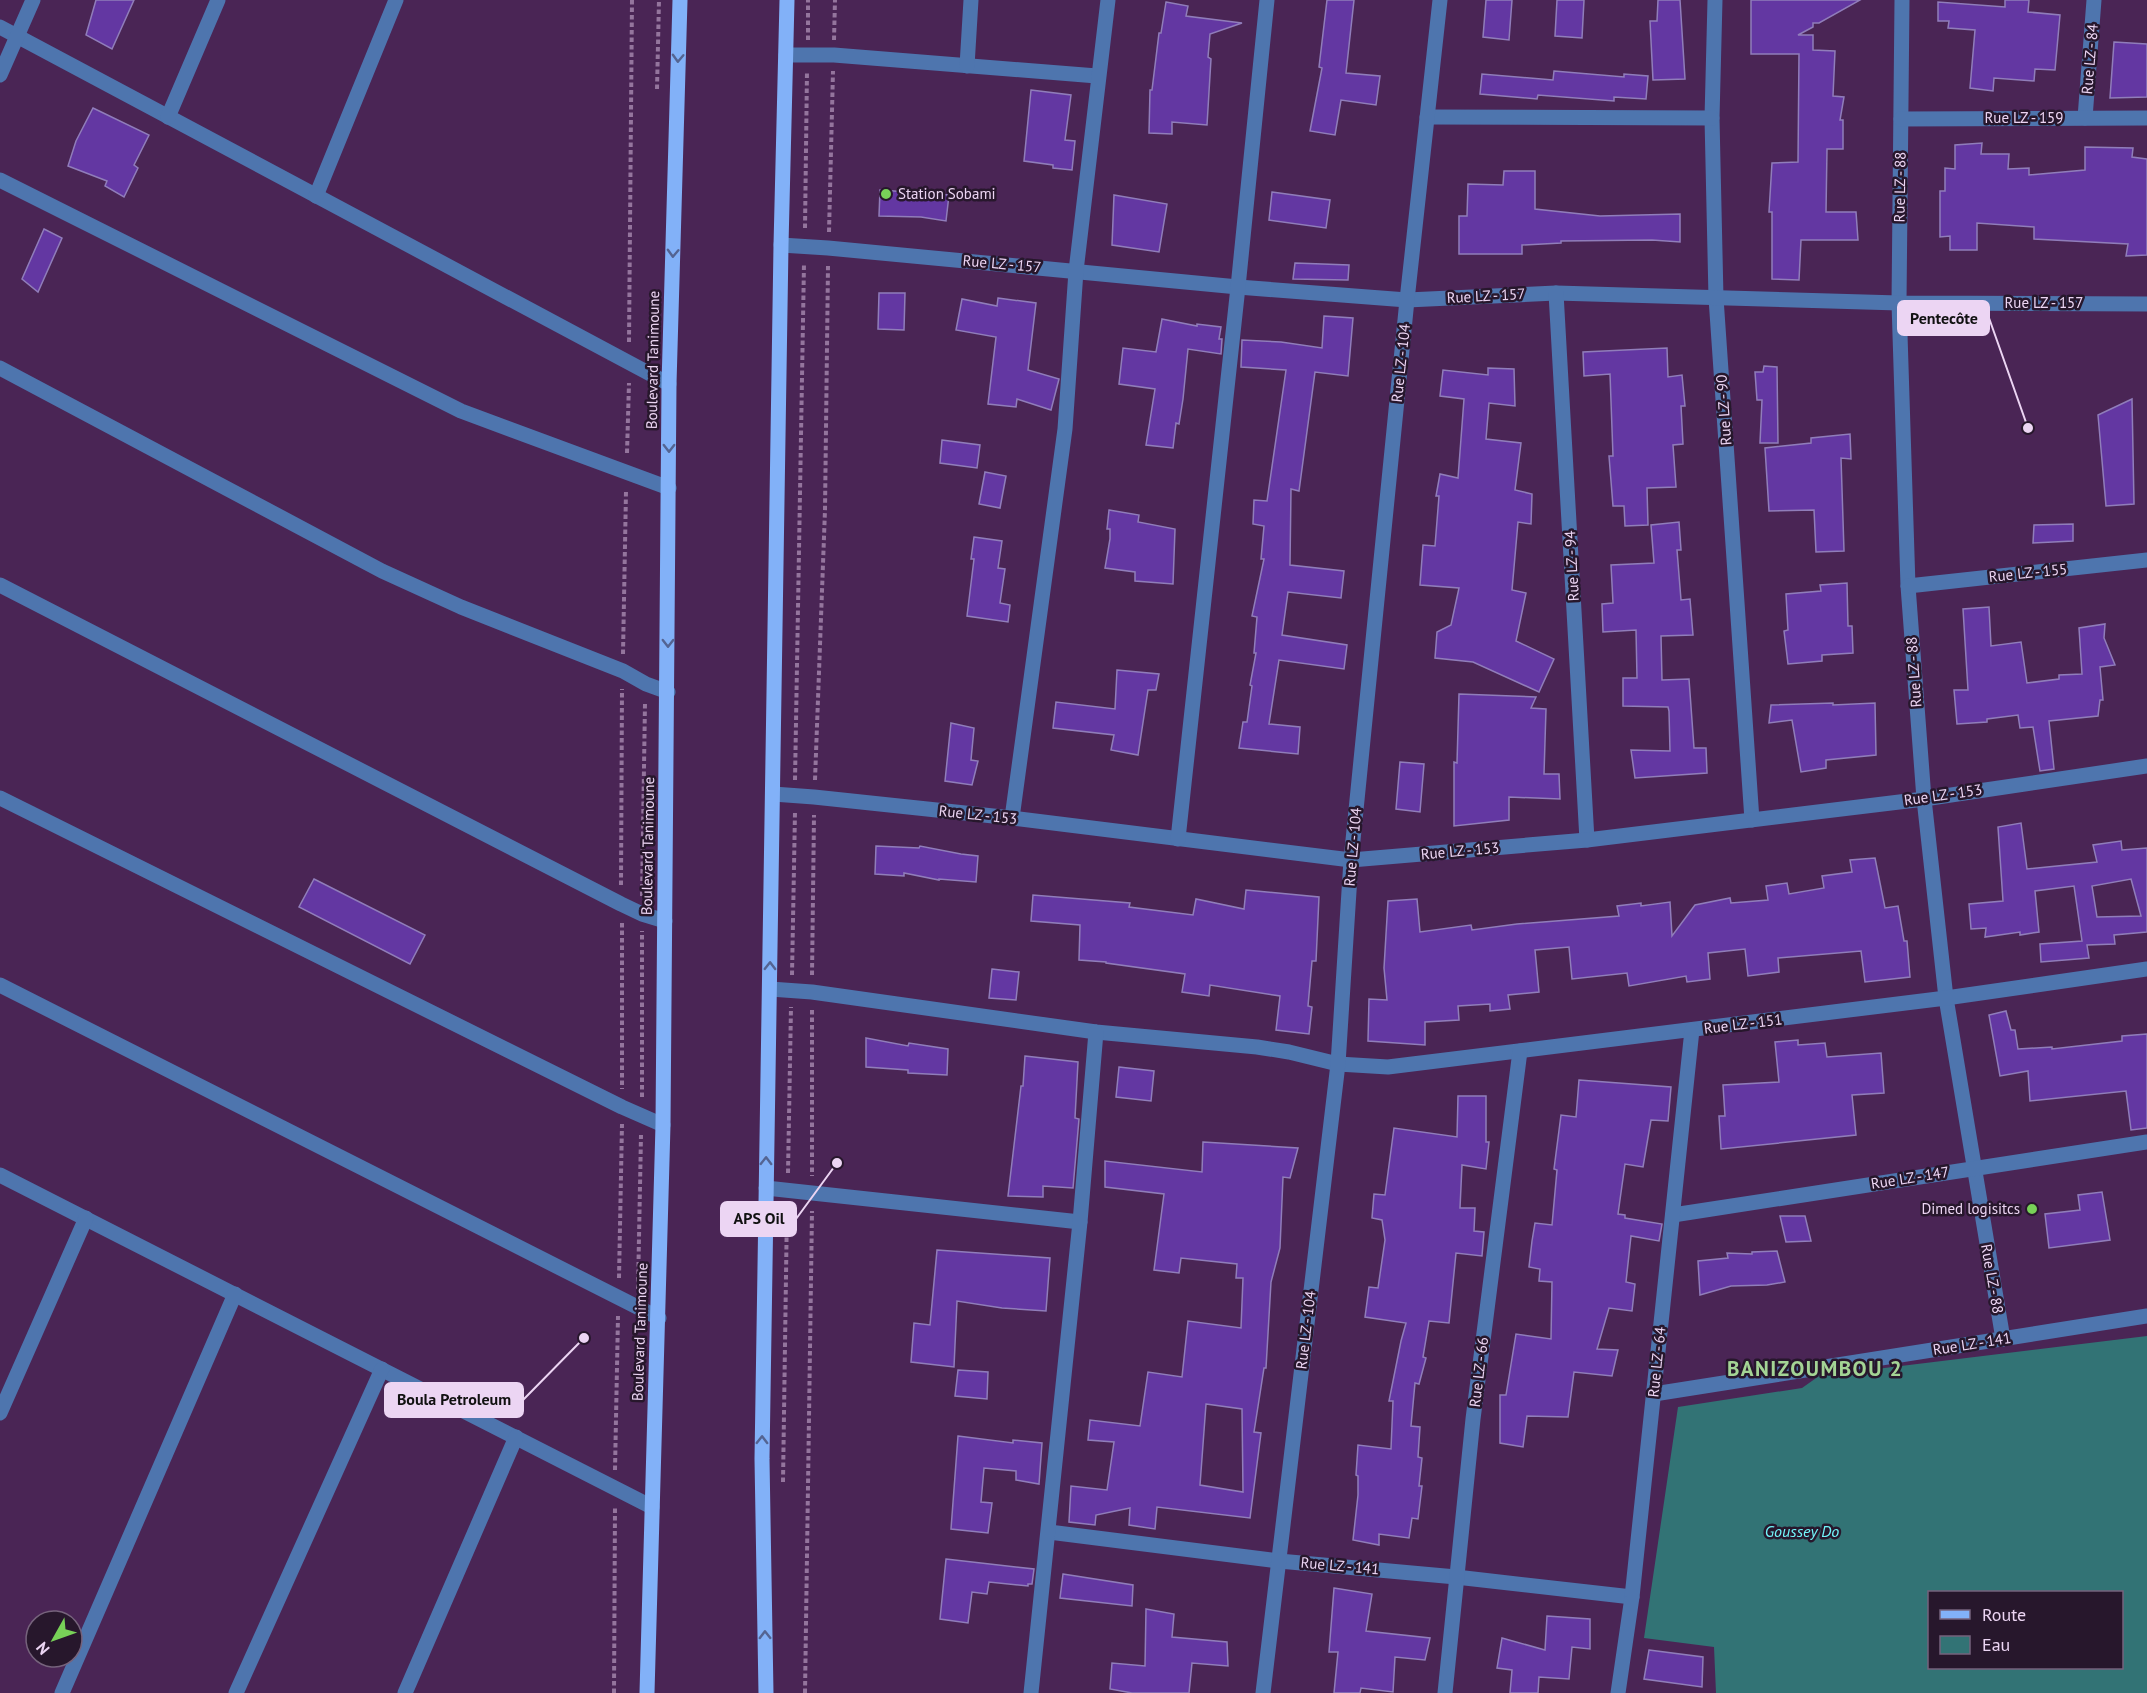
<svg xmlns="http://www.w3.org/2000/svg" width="2147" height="1693" viewBox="0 0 2147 1693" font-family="'PT Sans',sans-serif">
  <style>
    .water { fill: #327375; fill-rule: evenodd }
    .building { fill: #6337a2; stroke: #907dba; stroke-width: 1.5; fill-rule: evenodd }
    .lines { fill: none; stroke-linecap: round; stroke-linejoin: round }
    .path { stroke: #94759d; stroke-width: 4; stroke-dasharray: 4.5 3; stroke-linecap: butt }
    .minor { stroke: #4e75ae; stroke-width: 15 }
    .major { stroke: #82b1f8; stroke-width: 15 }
    .oneway { stroke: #546492 }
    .poi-dot { fill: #78d158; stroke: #27172c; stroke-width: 2 }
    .labels { text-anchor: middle; stroke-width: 5; stroke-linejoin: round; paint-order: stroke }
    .street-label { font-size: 15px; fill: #ecd5f3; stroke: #27172c }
    .poi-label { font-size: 15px; fill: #ecd5f3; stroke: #27172c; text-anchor: start }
    .water-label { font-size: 16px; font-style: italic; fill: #72f7fb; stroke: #27172c }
    .district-label { font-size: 21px; font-weight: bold; letter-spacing: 1.5px; fill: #a4d495; stroke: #27172c }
    .leader { fill: none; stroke: #ecd5f3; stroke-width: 2 }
    .callout-dot { fill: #ecd5f3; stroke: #27172c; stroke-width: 2 }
    .callout { fill: #ecd5f3; stroke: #ecd5f3; stroke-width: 2 }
    .callout-label { font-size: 16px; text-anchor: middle; font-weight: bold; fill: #111 }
  </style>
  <rect width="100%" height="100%" fill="#4a2555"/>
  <path class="water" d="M2147,1336V1693H1716L1714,1647L1644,1638L1678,1407L1802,1388L1819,1376ZM1930,1592H2122V1668H1930Z"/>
  <g class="building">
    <path d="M96,0H134L112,49L86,35Z"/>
    <path d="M1327,0H1354L1346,73L1380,76L1376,105L1341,100L1335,135L1310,131L1322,68L1319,67Z"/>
    <path d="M1486,0H1512L1509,40L1483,37Z"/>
    <path d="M1557,0H1584L1582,38L1555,36Z"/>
    <path d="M1658,0H1680L1685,79L1653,80L1650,21H1657Z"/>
    <path d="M1751,0H1860L1819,23H1813V27L1798,35H1813V50L1835,51L1833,96L1844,97L1840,120H1843V149H1827L1826,212H1856L1858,240H1801L1799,280L1772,279V212H1769L1772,163L1798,162L1799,54H1751Z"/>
    <path d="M2005,0H2029L2028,12L2060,15L2055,70L2035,69L2034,81L1994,78L1993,91L1970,88L1975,30L1948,28L1949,21H1938V2L2005,7Z"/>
    <path d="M1166,2L1188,6L1186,16L1242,23L1210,34L1208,57L1211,59L1207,125L1172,122V134L1149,133L1150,90H1152L1159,33H1161Z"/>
    <path d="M2114,42L2147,44V97L2110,98Z"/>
    <path d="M1554,71L1624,77V74L1648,76L1646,99L1614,97V101L1538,95L1537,99L1480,94L1482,74L1553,80Z"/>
    <path d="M1031,90L1071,95L1065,140L1075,141L1072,170L1053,168V165L1024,161Z"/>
    <path d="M93,108L149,135L134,165L138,168L124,197L105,186L107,181L68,166L76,141Z"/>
    <path d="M1982,143L1981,154H2009L2008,169L2029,168V175L2085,170V147L2133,148L2132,157L2147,159V255L2126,256L2128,244L2034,239V227L1977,223V250H1950V236L1940,237V191H1945V168L1955,169V145Z"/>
    <path d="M1504,171H1535V209L1600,216L1680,214V242L1652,240L1561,241V243L1522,245V254H1459V216H1467L1468,184L1503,185Z"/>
    <path d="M880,190L949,195L946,221L921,217L879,216Z"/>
    <path d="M1272,192L1330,200L1326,228L1269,220Z"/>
    <path d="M1114,195L1167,204L1159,252L1112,245Z"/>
    <path d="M44,229L62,238L38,292L22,279Z"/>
    <path d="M1295,263L1349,265L1348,280L1293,279Z"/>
    <path d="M879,293H905L904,330L878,329Z"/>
    <path d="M998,298L1036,303L1028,370L1059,379L1051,410L1017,399L1016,407L988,404L996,337L956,330L962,299L997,306Z"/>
    <path d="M1324,316L1353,318L1348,376L1315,372L1299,491L1291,489L1290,565L1344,571L1341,598L1288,592L1282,635L1347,645L1344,669L1279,660L1269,724L1300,727L1298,754L1239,748L1243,722H1247L1252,686L1250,685L1256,653H1254L1257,617L1252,616L1264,559H1261L1264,526L1253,524L1254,500L1267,501L1286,370L1241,367L1242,340L1281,342L1322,348Z"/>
    <path d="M1162,319L1197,326V324L1221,327L1219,339H1222L1221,354L1188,349L1183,399L1179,424L1176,423L1173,448L1146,445L1155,389L1119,384L1123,348L1156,352Z"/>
    <path d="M1667,348L1668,377L1682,375L1685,406H1681L1683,444L1673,445L1676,487L1647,488L1648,525L1625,526L1624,506H1613L1609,456H1613L1610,374L1584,376L1583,352Z"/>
    <path d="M1764,366L1777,367L1778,443H1760L1762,400H1757L1755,372H1763Z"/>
    <path d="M1488,368L1514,369L1515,406L1489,403L1486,439L1521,443L1515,490L1532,494L1531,524L1518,522L1512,590L1526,593L1516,641L1554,659L1539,692L1473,662L1435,658L1437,632L1451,625L1459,588L1420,585L1423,545L1435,546L1439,496H1436L1440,474L1458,478L1464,399L1440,396L1443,370L1488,375Z"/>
    <path d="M2132,399L2134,504L2106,506L2098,415Z"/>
    <path d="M1850,434L1851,459L1841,458L1844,551L1816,552L1814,510L1769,511L1765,448L1811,443V438Z"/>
    <path d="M942,440L980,445L977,468L940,463Z"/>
    <path d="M985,472L1006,476L1000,508L979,504Z"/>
    <path d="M1109,510L1139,515L1138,522L1175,529L1173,584L1135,581V572L1105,568L1110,539V529H1107Z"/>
    <path d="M1679,522L1681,550H1677L1681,600L1690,599L1693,635L1661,636L1662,680L1689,679L1694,748H1706L1707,773L1635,778L1631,750L1670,751L1669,711L1668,707L1623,706V678H1637L1636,630L1603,632L1602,604L1613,603L1611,565L1654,563L1651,525Z"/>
    <path d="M2073,524V541L2033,543L2034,525Z"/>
    <path d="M974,537L1002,541L998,568L1005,569L1000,603L1010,605L1008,622L967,616L974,559H971Z"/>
    <path d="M1847,583L1848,626H1852L1853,653L1822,655V661L1788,664L1784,631L1788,630L1786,594L1821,591L1820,585Z"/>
    <path d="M1989,607L1991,646L2021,642L2027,683L2059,679V675L2082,674L2079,628L2105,624L2104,638L2115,665L2100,667L2103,700H2100L2098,716L2049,721L2054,769L2040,771L2033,727L2020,728L2018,715L1987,719V722L1957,724L1954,690H1968L1963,609Z"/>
    <path d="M1117,670L1159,674L1156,690H1148L1138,755L1111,750L1114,735L1053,728L1056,702L1115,709Z"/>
    <path d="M1459,694L1536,697L1531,708L1546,709L1544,774H1559L1560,799L1509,797V820L1454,826V762L1457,763Z"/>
    <path d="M1833,703V705L1875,703L1876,755L1826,760V768L1801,772L1792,720L1769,723L1771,705Z"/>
    <path d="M951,723L974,728L971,760L978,761L972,785L945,781Z"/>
    <path d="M1400,762L1424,764L1420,812L1396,809Z"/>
    <path d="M2021,823L2027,869L2097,862L2093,845L2121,841L2122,850L2147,848V932L2114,935L2115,944L2087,945L2089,958L2041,962L2040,944L2082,941L2074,886L2035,891L2039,932L2020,935V932L1985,937L1986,928L1971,929L1969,904L2003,901L1998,827ZM2131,879L2141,916L2097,917L2092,886Z"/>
    <path d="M876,846L919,848L920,846L961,854L978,856L976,882L939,879V880L904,873V876L875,874Z"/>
    <path d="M1875,858L1885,908L1898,906L1904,941H1907L1910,977L1865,982L1861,951L1778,958L1779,972L1748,976L1745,949L1708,953L1710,979L1687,982L1686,976L1629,986L1627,973L1572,979L1569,947L1535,950L1539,992L1508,995L1510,1009L1490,1011V1004L1458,1006L1459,1020L1425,1022V1045L1368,1041L1369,999L1387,1000L1384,968L1388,901L1417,899L1420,932L1471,925L1472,930L1517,924L1619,916L1617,906L1641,903V906L1670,902L1672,936L1695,905L1730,898L1731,903L1768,900L1766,886L1787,883L1789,894L1824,888L1822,876L1852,872L1850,860Z"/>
    <path d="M314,879L425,935L410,964L299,907Z"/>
    <path d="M1246,890L1319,897L1316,961H1312L1308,1006L1312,1007L1309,1034L1276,1030L1280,996L1210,985L1209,996L1182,992L1185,974L1106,963V962L1079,960L1080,925L1031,921L1033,895L1130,903L1129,907L1193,915L1196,899L1244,909Z"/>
    <path d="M992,969L1019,972L1016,1000L989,998Z"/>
    <path d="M2006,1011L2011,1030H2015L2018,1049L2052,1047V1049L2122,1041V1036L2147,1034V1128L2131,1130L2126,1091L2030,1101L2028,1071L2000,1076L1989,1015Z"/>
    <path d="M866,1038L908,1046L909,1043L948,1049L947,1075L908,1073V1070L866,1067Z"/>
    <path d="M1798,1040V1045L1825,1043L1827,1057L1881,1053L1884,1093L1852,1095L1856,1135L1721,1149L1719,1116H1725L1723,1085L1779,1082L1775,1042Z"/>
    <path d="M1025,1056L1078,1062L1075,1118L1079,1119L1073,1188L1043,1186V1197L1008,1196L1021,1086H1023Z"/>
    <path d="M1119,1067L1154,1071L1151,1101L1116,1097Z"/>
    <path d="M1579,1080L1671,1087L1668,1121L1651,1120L1643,1167L1625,1164L1618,1214L1625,1215V1218L1662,1224L1659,1241L1631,1236L1626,1282L1635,1284L1632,1311L1609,1308L1597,1349L1618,1350L1612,1376L1574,1372L1568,1417L1527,1416L1523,1447L1500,1443V1395H1506L1516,1334L1551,1339L1552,1282L1539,1281L1540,1269L1529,1267L1532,1241L1535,1223L1552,1225L1557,1170L1554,1169L1561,1115L1576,1117Z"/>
    <path d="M1458,1096H1486V1142H1489L1486,1169L1462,1165L1460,1208H1475L1474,1231L1484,1232L1482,1256L1456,1253L1449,1323L1429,1321L1423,1357L1426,1358L1419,1384L1415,1383L1411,1426L1420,1427L1418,1457L1422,1458L1419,1486H1422L1418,1519L1412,1518L1409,1538L1379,1534V1545L1353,1540L1358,1495V1476L1356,1475L1358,1445L1391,1449L1393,1401H1389L1401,1341L1406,1323L1365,1317L1369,1287L1378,1288L1385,1240L1382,1220L1372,1218L1374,1194L1385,1195L1394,1128L1457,1137Z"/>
    <path d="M1203,1142L1298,1148L1290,1178L1283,1177L1280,1248L1271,1282L1266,1368H1264L1254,1432L1261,1433L1250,1518L1157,1507L1155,1529L1129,1525L1130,1508L1096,1515L1095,1525L1069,1522L1071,1486L1107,1490L1114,1442L1088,1440L1090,1420L1140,1426L1148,1372L1182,1377L1188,1321L1241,1328L1243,1278H1236L1237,1264L1181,1258L1179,1273L1154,1270L1164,1194L1105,1187V1161L1202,1172ZM1206,1404L1242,1409L1243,1492L1200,1485Z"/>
    <path d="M2102,1192L2110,1240L2049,1248L2045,1214L2080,1210L2078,1195Z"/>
    <path d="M1780,1216H1805L1811,1241L1786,1242Z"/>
    <path d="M937,1250L1050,1258L1046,1311L1002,1308L957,1301L954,1367L911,1362L914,1323L930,1325Z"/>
    <path d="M1777,1251L1785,1282L1767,1285L1731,1286L1700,1295L1698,1261L1728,1258L1727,1253L1752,1254V1252Z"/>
    <path d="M958,1370L988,1372L987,1399L955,1396Z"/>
    <path d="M958,1436L1013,1443V1440L1042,1443L1039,1484L1016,1480V1471L984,1468L981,1502L992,1503L988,1533L951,1529Z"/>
    <path d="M946,1559L1034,1569L1032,1584H1028V1586L989,1582L987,1594L972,1592L968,1623L940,1619Z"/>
    <path d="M1063,1574L1133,1585L1132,1606L1060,1598Z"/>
    <path d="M1334,1588L1372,1594L1366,1631L1430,1638L1425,1660L1395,1657L1393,1692L1361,1688L1360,1693H1334L1338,1652H1329Z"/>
    <path d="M1146,1609L1174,1614L1172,1637L1227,1642L1228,1666L1192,1663L1189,1693H1132L1110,1689L1112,1663L1145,1666Z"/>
    <path d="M1547,1616L1590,1619V1649L1572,1647L1569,1679L1539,1677L1538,1693H1510L1512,1670L1497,1668L1502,1638L1545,1650Z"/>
    <path d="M1649,1650L1703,1657L1702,1687L1644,1679Z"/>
  </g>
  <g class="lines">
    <g class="path">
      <path d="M808,40V0"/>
      <path d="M834,40L835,0"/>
      <path d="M657,89L659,0"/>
      <path d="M805,228L807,71"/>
      <path d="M829,232L833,71"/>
      <path d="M629,342L632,0"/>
      <path d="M627,453L629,383"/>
      <path d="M623,654L626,491"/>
      <path d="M795,780L804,263"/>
      <path d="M815,780L825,510L828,266"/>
      <path d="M621,885L622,689"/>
      <path d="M642,896L645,703"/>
      <path d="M622,923V1089"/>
      <path d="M792,975L795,812"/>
      <path d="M812,975L814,815"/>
      <path d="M812,1010V1176"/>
      <path d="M642,1097V931"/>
      <path d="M788,1173L791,1007"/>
      <path d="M619,1278L622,1124"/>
      <path d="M638,1289L641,1135"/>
      <path d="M615,1470L618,1316"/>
      <path d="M783,1482L787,1208"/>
      <path d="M614,1693L615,1508"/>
      <path d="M805,1693L812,1211"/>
    </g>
    <g class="minor">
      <path d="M1715,0L1712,118L1716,298L1752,820"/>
      <path d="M1902,0L1899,303L1908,586L1924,799L1946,998L2003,1339"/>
      <path d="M0,27L669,384"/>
      <path d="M786,55H834L1097,76"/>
      <path d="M967,66L971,0"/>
      <path d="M0,75L33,0"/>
      <path d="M168,117L218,0"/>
      <path d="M1427,117L1712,118"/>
      <path d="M2085,118L2094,0"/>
      <path d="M1901,119L2147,118"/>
      <path d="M0,180L461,411L669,488"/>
      <path d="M316,196L396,0"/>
      <path d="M781,245L828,248L1238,287L1407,300L1556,293L1899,303L2147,304"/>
      <path d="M1556,293L1587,840"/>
      <path d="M0,368L382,571L461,607L623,671L646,684L668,692"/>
      <path d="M0,585L621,904L642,914L665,921"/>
      <path d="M1908,586L2147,560"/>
      <path d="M773,794L814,797L1012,818L1351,860L1587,840L1924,799L2147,766"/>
      <path d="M0,798L622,1107L663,1125"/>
      <path d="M1012,818L1065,429L1076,271L1108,0"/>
      <path d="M1178,839L1238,287L1267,0"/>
      <path d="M0,985L659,1318"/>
      <path d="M770,989L812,992L1096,1032L1257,1047L1289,1052L1338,1064L1388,1067L1946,998L2147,969"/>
      <path d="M0,1175L652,1507"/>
      <path d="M766,1188L1080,1222"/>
      <path d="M1673,1215L2147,1142"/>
      <path d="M1654,1394L2147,1316"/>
      <path d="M0,1413L86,1218"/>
      <path d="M1049,1532L1279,1561L1456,1577L1632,1597"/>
      <path d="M62,1693L235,1294"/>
      <path d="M236,1693L382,1369"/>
      <path d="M405,1693L516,1437"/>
      <path d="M1031,1693L1080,1222L1096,1032"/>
      <path d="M1263,1693L1338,1064L1351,860L1407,300L1440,0"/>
      <path d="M1445,1693L1473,1419L1520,1051"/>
      <path d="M1618,1693L1632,1597L1692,1030"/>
    </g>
    <g class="major">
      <path d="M647,1693L663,1125L669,384L680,0"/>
      <path d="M766,1693L762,1459L781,245L787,0"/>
    </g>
  </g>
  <defs><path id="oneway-chevron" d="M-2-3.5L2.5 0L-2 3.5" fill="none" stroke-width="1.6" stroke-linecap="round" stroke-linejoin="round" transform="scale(1.5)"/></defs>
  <g class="oneway">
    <use href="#oneway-chevron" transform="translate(678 58) rotate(92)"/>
    <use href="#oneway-chevron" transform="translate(673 253) rotate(92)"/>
    <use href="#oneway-chevron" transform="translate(669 448) rotate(90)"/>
    <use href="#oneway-chevron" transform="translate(668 643) rotate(90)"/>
    <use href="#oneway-chevron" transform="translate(770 966) rotate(-89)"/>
    <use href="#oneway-chevron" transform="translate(766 1161) rotate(-89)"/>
    <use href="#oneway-chevron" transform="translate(762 1440) rotate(-89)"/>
    <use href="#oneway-chevron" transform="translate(765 1635) rotate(-91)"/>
  </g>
  <g class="poi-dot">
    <circle cx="886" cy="194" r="6"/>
    <circle cx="2032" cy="1209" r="6"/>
  </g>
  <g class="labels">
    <g class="street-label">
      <text transform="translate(2090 59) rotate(-85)" y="5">Rue LZ - 84</text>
      <text x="2024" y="123">Rue LZ - 159</text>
      <text transform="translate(1900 187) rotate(-89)" y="5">Rue LZ - 88</text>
      <text transform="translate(1002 264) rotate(5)" y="5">Rue LZ - 157</text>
      <text transform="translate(1486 296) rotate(-3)" y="5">Rue LZ - 157</text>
      <text x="2044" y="308">Rue LZ - 157</text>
      <text transform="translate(653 360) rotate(-89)" y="5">Boulevard Tanimoune</text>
      <text transform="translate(1401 363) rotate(-84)" y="5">Rue LZ - 104</text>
      <text transform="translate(1724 410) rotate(-94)" y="5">Rue LZ - 90</text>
      <text transform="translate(1572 566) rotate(-93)" y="5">Rue LZ - 94</text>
      <text transform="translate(2028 573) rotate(-6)" y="5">Rue LZ - 155</text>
      <text transform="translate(1914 672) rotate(-94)" y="5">Rue LZ - 88</text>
      <text transform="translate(1943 795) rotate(-8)" y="5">Rue LZ - 153</text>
      <text transform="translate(978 815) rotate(6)" y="5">Rue LZ - 153</text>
      <text transform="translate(648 846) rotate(-89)" y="5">Boulevard Tanimoune</text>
      <text transform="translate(1353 847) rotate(-85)" y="5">Rue LZ - 104</text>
      <text transform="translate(1460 851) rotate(-5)" y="5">Rue LZ - 153</text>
      <text transform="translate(1743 1024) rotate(-7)" y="5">Rue LZ - 151</text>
      <text transform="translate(1910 1178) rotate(-9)" y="5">Rue LZ - 147</text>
      <text transform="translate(1992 1279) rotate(80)" y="5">Rue LZ - 88</text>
      <text transform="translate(1306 1330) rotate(-83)" y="5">Rue LZ - 104</text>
      <text transform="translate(640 1332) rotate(-88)" y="5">Boulevard Tanimoune</text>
      <text transform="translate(1972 1344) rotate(-9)" y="5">Rue LZ - 141</text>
      <text transform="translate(1657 1362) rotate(-84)" y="5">Rue LZ - 64</text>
      <text transform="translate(1479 1372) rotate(-83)" y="5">Rue LZ - 66</text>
      <text transform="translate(1340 1566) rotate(5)" y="5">Rue LZ - 141</text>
    </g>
    <g class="poi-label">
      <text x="898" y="199">Station Sobami</text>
      <text x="2020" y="1214" text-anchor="end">Dimed logisitcs</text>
    </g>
    <g class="water-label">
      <text x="1802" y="1537">Goussey Do</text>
    </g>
    <g class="district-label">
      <text x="1815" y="1376">BANIZOUMBOU 2</text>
    </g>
  </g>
  <path class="leader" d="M2028 428L1989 318M837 1163L796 1219M584 1338L523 1400"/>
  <g class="callout-dot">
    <circle cx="2028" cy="428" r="6"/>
    <circle cx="837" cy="1163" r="6"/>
    <circle cx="584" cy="1338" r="6"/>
  </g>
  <g class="callout">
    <rect x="1898" y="301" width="91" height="34" rx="6"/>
    <rect x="721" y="1202" width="75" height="34" rx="6"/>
    <rect x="385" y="1383" width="138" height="34" rx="6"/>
  </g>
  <g class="callout-label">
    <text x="1944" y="324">Pentecôte</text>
    <text x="759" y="1224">APS Oil</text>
    <text x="454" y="1405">Boula Petroleum</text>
  </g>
  <rect x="1928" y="1591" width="195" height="78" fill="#27172c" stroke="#76637c" stroke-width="1.5"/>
  <rect x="1940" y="1610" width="30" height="9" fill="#82b1f8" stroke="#76637c" stroke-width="1.5"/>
  <text x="1982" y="1621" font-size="18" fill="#ecd5f3">Route</text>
  <rect x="1940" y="1636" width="30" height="18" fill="#327375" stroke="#76637c" stroke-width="1.5"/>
  <text x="1982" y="1651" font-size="18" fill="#ecd5f3">Eau</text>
  <g transform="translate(54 1639) rotate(230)"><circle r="28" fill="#27172c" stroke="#76637c" stroke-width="1.5"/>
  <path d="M0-4.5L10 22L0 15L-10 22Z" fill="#78d158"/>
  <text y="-9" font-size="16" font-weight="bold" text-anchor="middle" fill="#ecd5f3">N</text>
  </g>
</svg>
